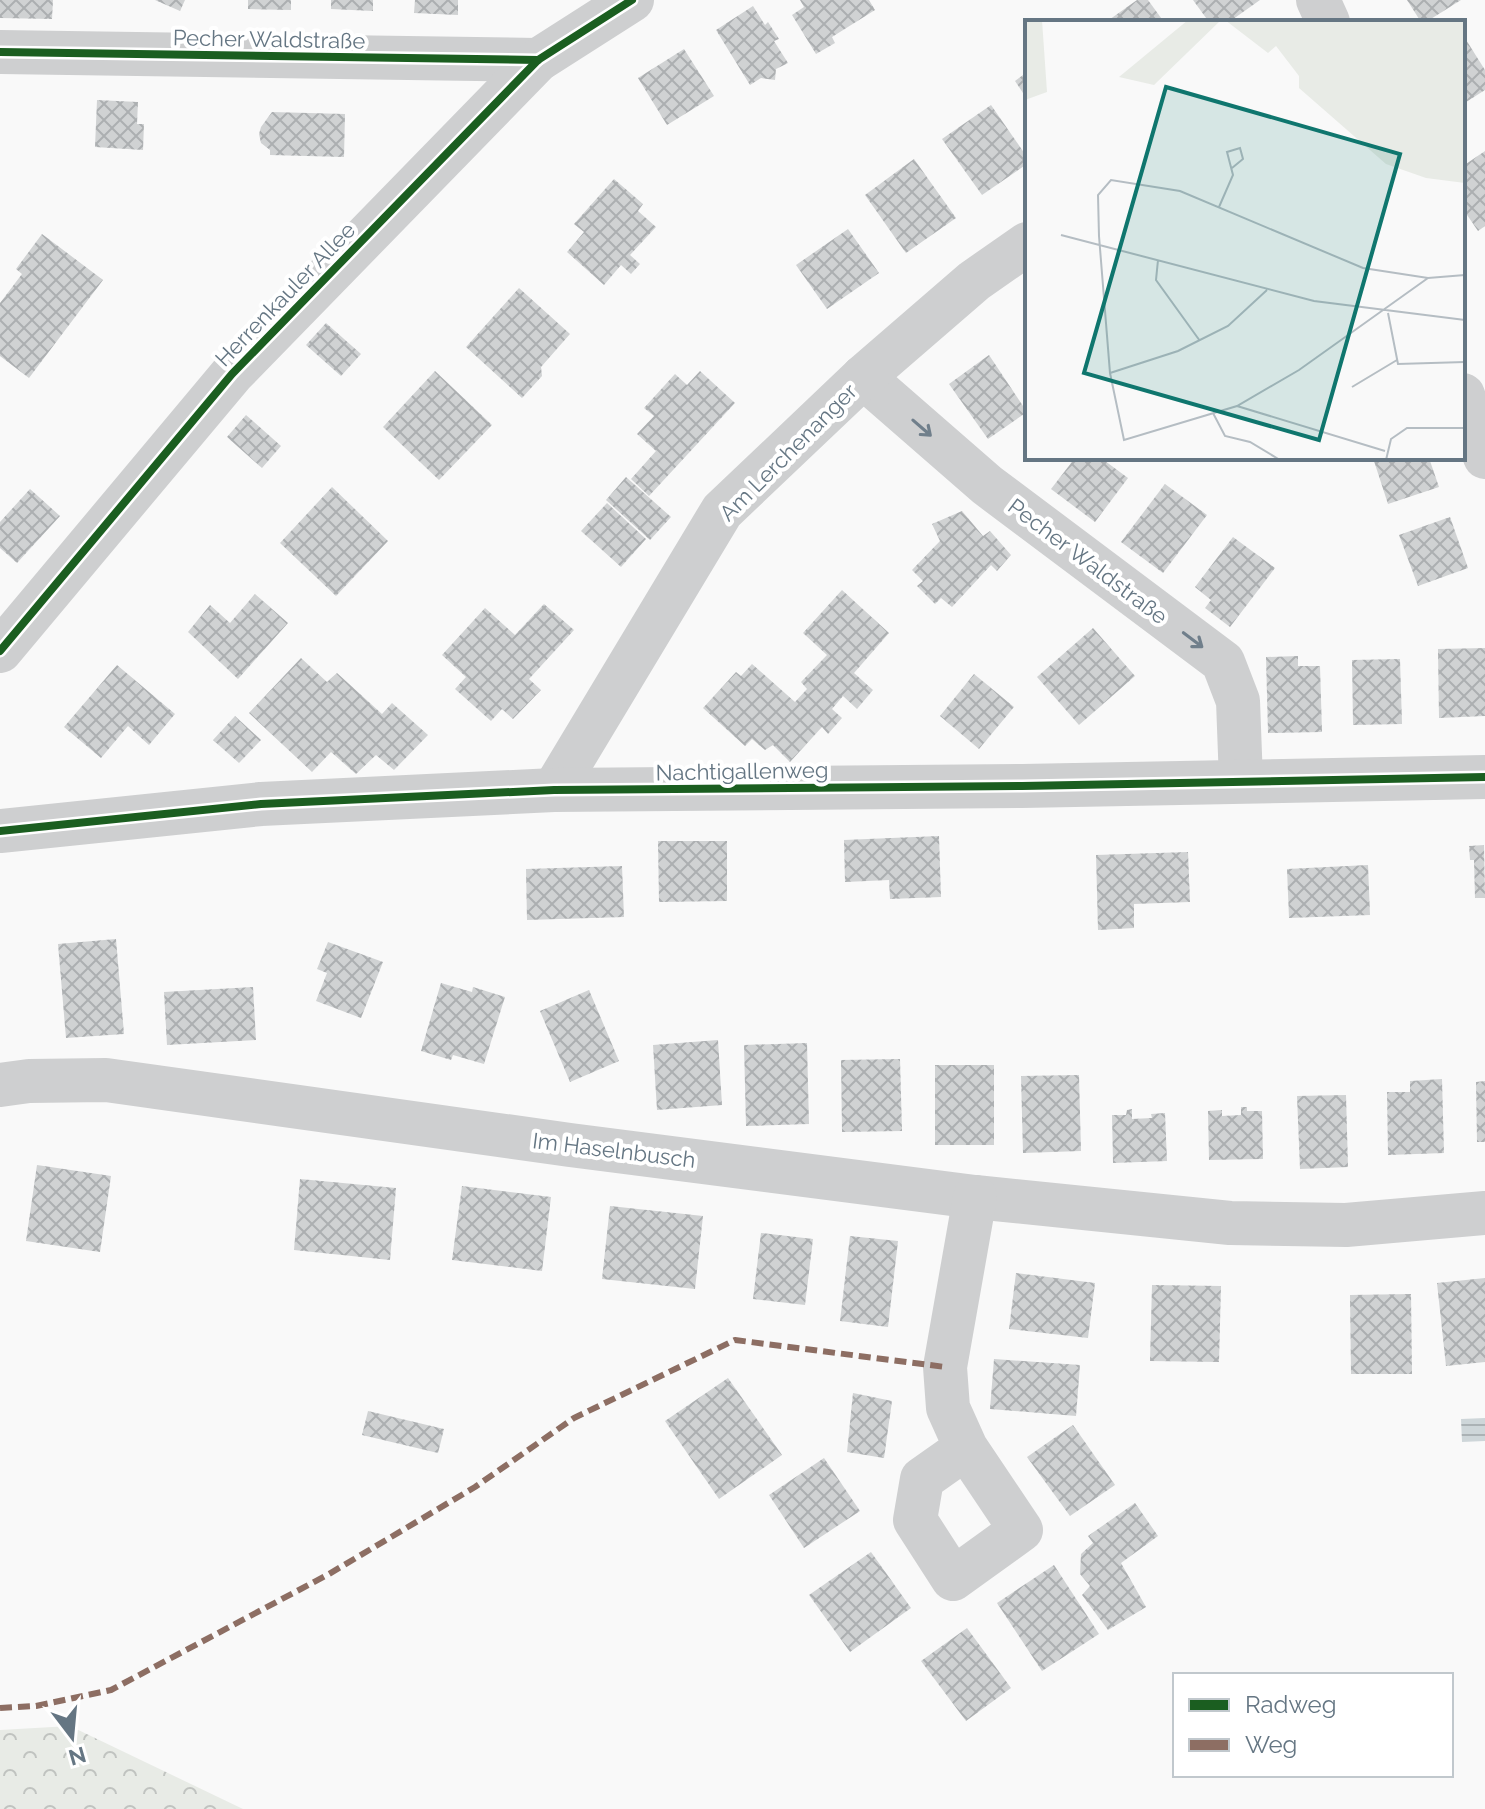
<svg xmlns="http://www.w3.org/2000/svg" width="1485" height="1809" viewBox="0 0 1485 1809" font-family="Raleway,sans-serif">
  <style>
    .forest { fill: url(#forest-crowns) }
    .water { fill: url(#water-rules) }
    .building { fill: url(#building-cross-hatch) }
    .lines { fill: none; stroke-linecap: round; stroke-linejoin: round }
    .minor { stroke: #cecfd0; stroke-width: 44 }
    .quiet { stroke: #8d6e63; stroke-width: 6; stroke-dasharray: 12 6; stroke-linecap: butt }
    .cycleway-casing { stroke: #fff; stroke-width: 13 }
    .cycleway { stroke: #1b5e20; stroke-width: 8 }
    .oneway { stroke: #707f8b }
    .labels { text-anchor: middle; stroke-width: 8; stroke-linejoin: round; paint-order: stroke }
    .street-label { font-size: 22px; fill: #657683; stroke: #fff }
    .inset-road { fill: none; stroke: #b5bdc3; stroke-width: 2 }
    .view { fill: #0f766e; fill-opacity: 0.15; stroke: #0f766e; stroke-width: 4 }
    .inset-edge { fill: none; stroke: #657683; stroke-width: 4 }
  </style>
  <defs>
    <pattern id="forest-crowns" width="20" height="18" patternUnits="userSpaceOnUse" patternTransform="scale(2)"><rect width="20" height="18" fill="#e8ebe6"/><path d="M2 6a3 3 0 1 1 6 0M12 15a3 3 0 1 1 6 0" fill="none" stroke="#c0c3c0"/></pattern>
    <pattern id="water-rules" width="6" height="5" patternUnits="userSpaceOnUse" patternTransform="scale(2)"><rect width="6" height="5" fill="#ced6d9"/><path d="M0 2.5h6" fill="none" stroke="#abb2b5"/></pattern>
    <pattern id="building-cross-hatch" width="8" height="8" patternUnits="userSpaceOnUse" patternTransform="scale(2)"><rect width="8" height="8" fill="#d0d2d3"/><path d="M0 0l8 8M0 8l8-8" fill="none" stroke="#acafb1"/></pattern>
  </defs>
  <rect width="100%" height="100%" fill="#f9f9f9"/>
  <path class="forest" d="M70,1726L243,1809H0V1730Z"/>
  <path class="water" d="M1485,1418V1441L1462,1442L1461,1419Z"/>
  <g class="building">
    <path d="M0,0H53L52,19L0,18Z"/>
    <path d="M155,0H185L180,11Z"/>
    <path d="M248,0H291V10L248,9Z"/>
    <path d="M331,0H373V11L331,9Z"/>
    <path d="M415,0H458V15L414,13Z"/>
    <path d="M800,0H869L875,10L832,37L835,43L816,54L792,15L804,7Z"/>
    <path d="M1137,0H1148L1164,22H1106Z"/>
    <path d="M1193,0H1260L1229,22H1209Z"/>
    <path d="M1407,0H1461L1426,22H1421Z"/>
    <path d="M753,6L765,25L768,22L779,39L774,41L788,63L776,69L775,80L761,78L750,85L716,30Z"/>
    <path d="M1463,35L1485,70V90L1463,104Z"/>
    <path d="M684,49L714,96L667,125L638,78Z"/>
    <path d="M1027,72V99L1015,81Z"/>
    <path d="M97,100L138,102L137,124H144L143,150L95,147Z"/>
    <path d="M991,105L1027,157V164L982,195L942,139Z"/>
    <path d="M272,112L345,114L344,157L270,155V150L261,143L259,134L261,127Z"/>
    <path d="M1485,151V226L1478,231L1463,209V166Z"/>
    <path d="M914,159L956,218L906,253L865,195Z"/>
    <path d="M614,179L643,204L638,211L656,227L630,255L640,264L631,274L621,265L604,285L567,252L584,232L574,224Z"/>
    <path d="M848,229L879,273L827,309L796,265Z"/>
    <path d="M42,234L103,280L29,378L0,356V303L22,274L16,269Z"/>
    <path d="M519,288L570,334L541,367L542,376L522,398L466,347Z"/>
    <path d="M326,323L361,354L341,376L306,345Z"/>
    <path d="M989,355L1027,412L988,439L949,384Z"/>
    <path d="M435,371L492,425L439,480L383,427Z"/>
    <path d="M700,371L735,403L649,496L631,479L656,451L637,434L654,416L644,408L675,374L687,385Z"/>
    <path d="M246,415L281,446L262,468L227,437Z"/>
    <path d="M1075,458H1101L1128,478L1095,522L1051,489Z"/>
    <path d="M1373,458H1429L1439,487L1388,504Z"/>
    <path d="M626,477L671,517L650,540L606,500Z"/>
    <path d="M1165,484L1207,515L1163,573L1121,542Z"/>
    <path d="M332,487L388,541L336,596L280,543Z"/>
    <path d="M30,489L60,516L17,563L0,548V522Z"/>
    <path d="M607,503L646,539L621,567L581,531Z"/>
    <path d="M962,511L983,536L990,531L1011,555L997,571L991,565L952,607L941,598L935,604L917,586L923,581L912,570L940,541L932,524Z"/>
    <path d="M1450,517L1468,568L1418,586L1399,535Z"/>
    <path d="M1233,537L1275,568L1230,627L1205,608L1211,600L1195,587Z"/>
    <path d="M842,590L889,633L854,673L873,690L857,709L843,696L832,709L842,718L828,734L822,727L790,762L773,745L765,750L752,739L745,746L703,708L736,672L741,676L752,664L795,702L807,689L801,682L827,655L803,633Z"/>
    <path d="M255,594L288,623L238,679L188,632L210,605L230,623Z"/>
    <path d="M544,604L574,630L529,679L541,690L513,719L502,709L491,721L455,689L466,677L442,655L485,608L515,635Z"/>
    <path d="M1093,628L1135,676L1079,725L1037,677Z"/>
    <path d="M1485,648V716L1439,718L1438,649Z"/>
    <path d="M1298,656V666H1320L1322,732L1268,733L1266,657Z"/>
    <path d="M301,658L327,682L337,673L382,714L392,703L428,735L394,770L376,755L356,774L331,752L312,772L249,713Z"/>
    <path d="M1400,659L1402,724L1353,725L1352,660Z"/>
    <path d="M117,665L175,714L149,745L128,726L101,758L64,727Z"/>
    <path d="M974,674L1014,707L979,749L940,716Z"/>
    <path d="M235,716L261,740L239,763L213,740Z"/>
    <path d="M939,836L941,897L890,899L889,880L845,882L844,840Z"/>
    <path d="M658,841H727V901L659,902Z"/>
    <path d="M1484,845L1485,898H1475L1474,860H1470L1469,846Z"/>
    <path d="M1188,852L1190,902L1134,904V928L1098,930L1096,855Z"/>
    <path d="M1368,865L1370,915L1289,918L1287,869Z"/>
    <path d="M622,866L624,917L527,920L526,869Z"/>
    <path d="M116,939L124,1034L66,1038L58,944Z"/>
    <path d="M328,942L383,962L361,1018L316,1001L327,973L317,969Z"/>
    <path d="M441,983L472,992L473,987L505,997L484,1064L453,1055L451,1060L421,1051Z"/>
    <path d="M253,987L256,1040L167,1045L164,992Z"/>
    <path d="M589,990L619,1061L570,1082L540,1011Z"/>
    <path d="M718,1040L722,1105L657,1110L653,1045Z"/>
    <path d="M807,1043L809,1124L746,1126L744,1045Z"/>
    <path d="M900,1059L902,1131L842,1132L841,1060Z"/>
    <rect x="935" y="1065" width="59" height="80"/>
    <path d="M1079,1075L1081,1151L1023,1153L1021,1076Z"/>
    <path d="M1442,1079L1444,1153L1388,1155L1387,1092H1410V1081Z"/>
    <path d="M1485,1081V1142H1477L1476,1082Z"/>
    <path d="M1346,1095L1348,1167L1300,1169L1297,1096Z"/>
    <path d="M1241,1107H1247V1111H1262L1263,1159L1209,1160L1208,1111L1222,1110V1116L1241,1115Z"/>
    <path d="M1132,1109V1119L1152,1118L1151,1114L1165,1113L1167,1161L1113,1163L1112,1115H1126L1127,1110Z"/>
    <path d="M37,1165L111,1176L100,1252L26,1241Z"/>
    <path d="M300,1179L396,1188L390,1260L294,1250Z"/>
    <path d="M462,1186L551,1197L542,1271L452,1260Z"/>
    <path d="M610,1206L703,1216L695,1289L602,1279Z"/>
    <path d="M761,1233L813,1239L805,1305L753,1299Z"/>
    <path d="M850,1236L898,1241L888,1327L840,1321Z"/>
    <path d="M1016,1273L1095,1283L1088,1338L1009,1329Z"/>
    <path d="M1485,1278V1362L1446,1366L1437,1283Z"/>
    <path d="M1152,1285L1221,1286L1219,1362L1150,1361Z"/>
    <path d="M1411,1294L1412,1374H1351L1350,1295Z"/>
    <path d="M994,1359L1080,1365L1076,1416L990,1409Z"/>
    <path d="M728,1378L782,1455L719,1499L665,1421Z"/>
    <path d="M853,1393L892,1401L884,1458L847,1452Z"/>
    <path d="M368,1411L444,1429L438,1453L362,1435Z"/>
    <path d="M1073,1425L1115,1485L1070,1516L1027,1457Z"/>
    <path d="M824,1458L860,1511L804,1548L769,1495Z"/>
    <path d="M1135,1503L1158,1536L1121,1563L1146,1607L1108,1630L1082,1595L1090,1586L1080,1574L1081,1554L1093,1543L1088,1536Z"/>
    <path d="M871,1552L911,1608L850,1652L809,1595Z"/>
    <path d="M1054,1565L1099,1634L1042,1671L997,1603Z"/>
    <path d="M967,1628L1011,1688L966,1721L921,1661Z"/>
  </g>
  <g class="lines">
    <g class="minor">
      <path d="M1318,0L1328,22"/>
      <path d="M0,52L538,60"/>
      <path d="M863,377L987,485L1223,662L1238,701L1241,781"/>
      <path d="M1463,395L1485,457"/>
      <path d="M0,651L232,374L538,60L632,0"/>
      <path d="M554,790L722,511L863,377L974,281L1027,244"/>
      <path d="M0,831L261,804L554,790L1022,786L1485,777"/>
      <path d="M0,1085L29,1081L106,1080L570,1145L975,1197L1230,1223L1346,1225L1485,1213"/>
      <path d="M966,1448L922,1479L915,1520L953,1579L1021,1530L966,1448L948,1408L945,1367L975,1197"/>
    </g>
    <path class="quiet" d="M0,1708L36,1706L111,1690L329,1574L475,1487L574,1418L735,1340L945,1367"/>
    <defs>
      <g id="cycleway">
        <path d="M0,52L538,60"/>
        <path d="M0,651L232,374L538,60L632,0"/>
        <path d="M0,831L261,804L554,790L1022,786L1485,777"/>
      </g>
    </defs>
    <use href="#cycleway" class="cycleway-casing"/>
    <use href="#cycleway" class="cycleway"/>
  </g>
  <defs><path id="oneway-shaft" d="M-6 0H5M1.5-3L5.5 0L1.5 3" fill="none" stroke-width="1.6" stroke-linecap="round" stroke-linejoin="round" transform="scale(2)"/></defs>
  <g class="oneway">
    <use href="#oneway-shaft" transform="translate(922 428) rotate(41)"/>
    <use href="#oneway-shaft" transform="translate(1193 640) rotate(37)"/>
  </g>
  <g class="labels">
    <g class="street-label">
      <text transform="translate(269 39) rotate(1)" y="8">Pecher Waldstraße</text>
      <text transform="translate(285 294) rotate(-46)" y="8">Herrenkauler Allee</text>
      <text transform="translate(788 452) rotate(-45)" y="8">Am Lerchenanger</text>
      <text transform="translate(1088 561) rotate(37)" y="8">Pecher Waldstraße</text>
      <text transform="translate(742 771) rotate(-1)" y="8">Nachtigallenweg</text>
      <text transform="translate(614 1150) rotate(7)" y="8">Im Haselnbusch</text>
    </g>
  </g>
  <g transform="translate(1025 20)">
    <rect width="440" height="440" fill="#f9f9f9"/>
    <path d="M163,0H196L129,65L94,57ZM200,0H440V163L401,158L361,144L274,68V56L251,26L243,33Z" fill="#e8ebe6"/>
    <path d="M0,0H17L22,72L0,80Z" fill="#e8ebe6"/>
    <path class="inset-road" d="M194,187L208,155L202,132L215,128L218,139L207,148M36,215L289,281L440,300M133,240L131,260L175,321M403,258L274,350L212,386L99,420L85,353L74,216L73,175L86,160L155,171L338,248L403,258L440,255M363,293L373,344L440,342M85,353L153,331L203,306L242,270M327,367L372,340M212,386L360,431M188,393L200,416L225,422L255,440M361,440L366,419L382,408H440"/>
    <path class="view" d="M141,67L375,134L294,420L59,353Z"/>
    <rect width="440" height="440" class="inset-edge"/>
  </g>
  <rect x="1173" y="1673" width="280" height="104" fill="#ffffff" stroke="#c1c8cd" stroke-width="2"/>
  <rect x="1189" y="1699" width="40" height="12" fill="#1b5e20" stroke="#c1c8cd" stroke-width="2"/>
  <text x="1245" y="1713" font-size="24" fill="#657683">Radweg</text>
  <rect x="1189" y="1739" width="40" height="12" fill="#8d6e63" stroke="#c1c8cd" stroke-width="2"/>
  <text x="1245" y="1753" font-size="24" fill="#657683">Weg</text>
  <g transform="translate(72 1737) rotate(164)" stroke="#ffffff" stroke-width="6" paint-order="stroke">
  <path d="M0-6L14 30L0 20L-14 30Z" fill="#657683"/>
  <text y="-12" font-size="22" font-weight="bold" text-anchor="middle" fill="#657683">N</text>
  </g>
</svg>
